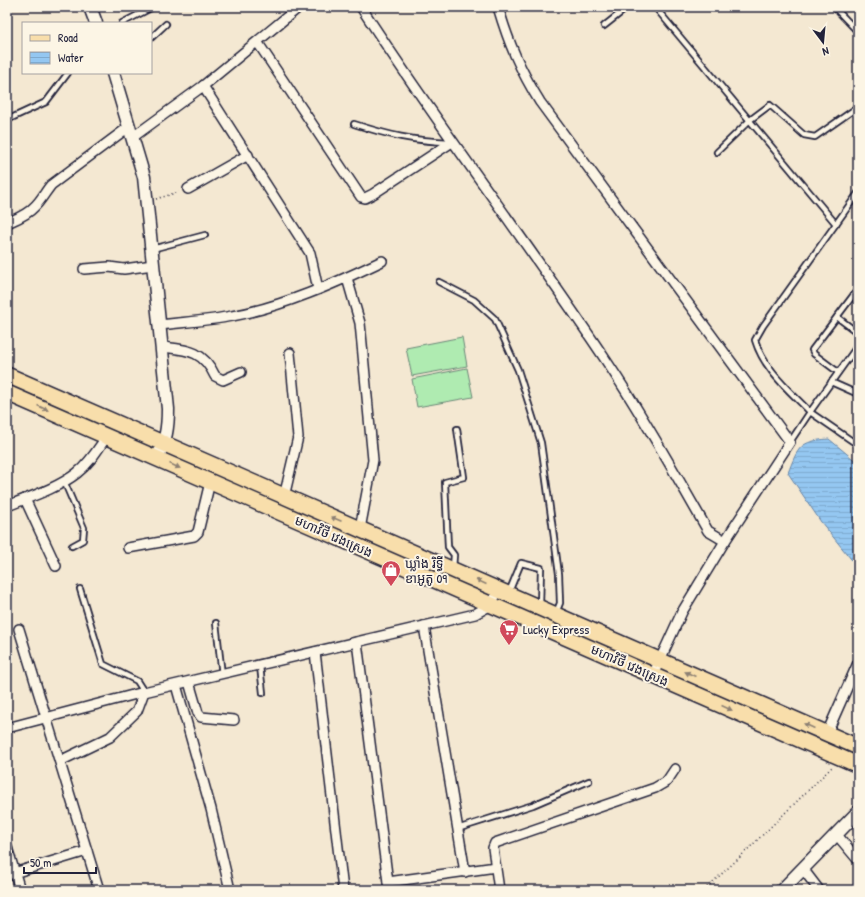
<svg xmlns="http://www.w3.org/2000/svg" width="865" height="897" viewBox="0 0 865 897" font-family="'Patrick Hand','Noto Sans Khmer',sans-serif">
  <style>
    .garden { fill: #afebb1; stroke: #688676 }
    .water { fill: url(#water-rules); stroke: #6685a8 }
    .lines { fill: none; stroke-linecap: round; stroke-linejoin: round }
    .service-casing { stroke: #22223b; stroke-width: 8 }
    .minor-casing { stroke: #22223b; stroke-width: 12 }
    .tertiary-casing { stroke: #22223b; stroke-width: 15 }
    .primary-casing { stroke: #22223b; stroke-width: 18 }
    .path { stroke: #22223b; stroke-width: 1.5; stroke-dasharray: 1 3; stroke-linecap: butt }
    .service { stroke: #fcf5e5; stroke-width: 4.5 }
    .minor { stroke: #fcf5e5; stroke-width: 9 }
    .tertiary { stroke: #fcf5e5; stroke-width: 12 }
    .primary { stroke: #f8deab; stroke-width: 15 }
    .oneway { fill: #8d8073 }
    .labels { text-anchor: middle; stroke-width: 4; stroke-linejoin: round; paint-order: stroke }
    .street-label { font-size: 13px; fill: #22223b; stroke: #fcf5e5 }
    .poi-label { font-size: 13px; fill: #22223b; stroke: #fcf5e5; text-anchor: start }
  </style>
  <defs>
    <pattern id="water-rules" width="6" height="5" patternUnits="userSpaceOnUse"><rect width="6" height="5" fill="#94c7f1"/><path d="M0 2.5h6" fill="none" stroke="#7fabd0"/></pattern>
  </defs>
  <rect width="100%" height="100%" fill="#f4e8d2"/>
  <filter id="ink" filterUnits="userSpaceOnUse"><feTurbulence type="fractalNoise" baseFrequency=".025" numOctaves="2"/><feDisplacementMap in="SourceGraphic" scale="8" xChannelSelector="R" yChannelSelector="G"/><feConvolveMatrix kernelMatrix="1 2 1 2 8 2 1 2 1" color-interpolation-filters="sRGB"/></filter>
  <g filter="url(#ink)">
    <g class="garden">
      <path d="M462,337L467,366L412,376L406,348Z"/>
      <path d="M467,368L473,397L417,407L412,379Z"/>
    </g>
    <path class="water" d="M829,439L858,463V561L855,564L821,522L788,473C798,447 800,441 829,439Z"/>
    <g class="lines">
      <defs>
        <g id="service">
          <path d="M655,7L836,224"/>
          <path d="M834,7L858,32"/>
          <path d="M122,23L153,7"/>
          <path d="M604,26L628,7"/>
          <path d="M151,38L166,24"/>
          <path d="M7,120L46,102L68,73"/>
          <path d="M354,124C388,135 413,141 450,142"/>
          <path d="M717,152L750,120L770,105L804,135L815,137L855,109"/>
          <path d="M858,193L763,326L755,340C764,370 789,390 810,412L858,345"/>
          <path d="M152,249L205,235"/>
          <path d="M439,282L474,300L495,319L518,370L541,443L559,574L560,603L556,613"/>
          <path d="M837,317L858,333"/>
          <path d="M838,372L814,354L812,350L858,289"/>
          <path d="M831,382L858,394"/>
          <path d="M790,442L810,412L858,445"/>
          <path d="M64,481L84,528L83,540L72,546"/>
          <path d="M453,568L454,555L448,547L445,482L464,477L457,429"/>
          <path d="M80,589L103,664L137,681L144,692"/>
          <path d="M509,592L521,563L541,568L540,606"/>
          <path d="M216,623L222,675"/>
          <path d="M260,666L263,693"/>
          <path d="M457,829L533,805L589,781"/>
        </g>
        <g id="minor">
          <path d="M361,7C440,129 529,244 609,365C645,419 676,475 708,531L725,541"/>
          <path d="M498,7C509,44 520,70 540,102L790,442L725,541L682,612L653,675"/>
          <path d="M258,43L361,197L365,198L373,194L452,142"/>
          <path d="M203,86L310,253L318,289"/>
          <path d="M133,137L203,86L299,7"/>
          <path d="M188,189L248,155"/>
          <path d="M7,223C16,219 27,215 34,207C41,201 45,192 51,185L130,126"/>
          <path d="M84,269L109,267L124,269L153,265"/>
          <path d="M347,278L360,323L373,460L360,529"/>
          <path d="M159,325C183,322 208,321 232,316C282,307 336,283 382,261"/>
          <path d="M162,347C188,350 203,350 215,376L223,380L241,372"/>
          <path d="M284,497L298,437L290,353"/>
          <path d="M25,499L56,566"/>
          <path d="M7,506C30,497 58,488 77,473C90,463 98,449 107,436"/>
          <path d="M128,548L194,536L198,532L210,482"/>
          <path d="M424,626L465,872"/>
          <path d="M19,629L99,890"/>
          <path d="M357,642L389,890"/>
          <path d="M315,652L343,890"/>
          <path d="M189,682L198,713L201,717L234,720"/>
          <path d="M176,685L211,809L230,890"/>
          <path d="M7,728L144,692L475,614L491,605L498,590"/>
          <path d="M827,733L858,663"/>
          <path d="M60,761L110,737L137,711L144,692"/>
          <path d="M837,835L858,860"/>
          <path d="M7,847L20,890"/>
          <path d="M803,869L819,890"/>
          <path d="M7,875L87,851"/>
          <path d="M388,882L496,867"/>
          <path d="M499,890L493,848L495,843L655,788L667,781L675,769"/>
        </g>
        <g id="tertiary">
          <path d="M90,7L96,23"/>
          <path d="M113,73L144,177L168,409C168,427 166,441 157,458"/>
          <path d="M782,890L858,812"/>
        </g>
        <g id="primary">
          <path d="M7,375L858,747"/>
          <path d="M7,393L858,765"/>
        </g>
      </defs>
      <use href="#service" class="service-casing"/>
      <use href="#minor" class="minor-casing"/>
      <use href="#tertiary" class="tertiary-casing"/>
      <use href="#primary" class="primary-casing"/>
      <g class="path">
        <path d="M156,199L179,192"/>
        <path d="M704,890L738,859L832,767"/>
      </g>
      <use href="#service" class="service"/>
      <use href="#minor" class="minor"/>
      <use href="#tertiary" class="tertiary"/>
      <use href="#primary" class="primary"/>
    </g>
    <defs><path id="oneway-solid" d="M-6-.8H1V-3.2L6.5 0L1 3.2V.8H-6Z"/></defs>
    <g class="oneway">
      <use href="#oneway-solid" transform="translate(43 408) rotate(24)"/>
      <use href="#oneway-solid" transform="translate(175 466) rotate(24)"/>
      <use href="#oneway-solid" transform="translate(336 519) rotate(-157)"/>
      <use href="#oneway-solid" transform="translate(481 582) rotate(-156)"/>
      <use href="#oneway-solid" transform="translate(690 674) rotate(-156)"/>
      <use href="#oneway-solid" transform="translate(727 708) rotate(24)"/>
      <use href="#oneway-solid" transform="translate(809 726) rotate(-156)"/>
    </g>
  </g>
  <defs>
    <symbol id="shop-pin" viewBox="-11 -11 22 30"><path d="M0 17L-7.5 6A9.5 9.5 0 1 1 7.5 6Z" fill="#d1495b" stroke="#fcf5e5"/><path d="M-5-2.5h2.3a2.7 3.5 0 0 1 5.4 0H5L5.5 6h-11ZM-1.5-2.5h3a1.5 2.3 0 0 0-3 0Z" fill="#fff"/></symbol>
    <symbol id="supermarket-pin" viewBox="-11 -11 22 30"><path d="M0 17L-7.5 6A9.5 9.5 0 1 1 7.5 6Z" fill="#d1495b" stroke="#fcf5e5"/><path d="M-6-5.5h2.5l.6 2H6L4.5 2H-2.5L-4.4-4H-6ZM-1.5 3.2a1.3 1.3 0 1 0 .1 0ZM3 3.2a1.3 1.3 0 1 0 .1 0Z" fill="#fff"/></symbol>
  </defs>
  <g fill-rule="evenodd">
    <use href="#shop-pin" x="380" y="559" width="22" height="30"/>
    <use href="#supermarket-pin" x="498" y="618" width="22" height="30"/>
  </g>
  <g class="labels">
    <g class="street-label">
      <text transform="translate(334 536) rotate(24)" y="5">មហាវិថី វេងស្រេង</text>
      <text transform="translate(630 665) rotate(24)" y="5">មហាវិថី វេងស្រេង</text>
    </g>
    <g class="poi-label">
      <text x="405" y="568">ឃ្លាំង រិទ្ធី<tspan x="405" dy="15">ខាអូតូ 09</tspan></text>
      <text x="523" y="634">Lucky Express</text>
    </g>
  </g>
  <rect width="865" height="897" fill="none" stroke="#fcf5e5" stroke-width="24"/>
  <rect x="12" y="12" width="841" height="873" fill="none" stroke="#22223b" stroke-width="1.5" filter="url(#ink)"/>
  <rect x="22" y="22" width="130" height="52" fill="#fcf5e5" stroke="#a5a1a1"/>
  <rect x="30" y="35" width="20" height="6" fill="#f8deab" stroke="#a5a1a1"/>
  <text x="58" y="42" font-size="12" fill="#22223b">Road</text>
  <rect x="30" y="52" width="20" height="12" fill="url(#water-rules)" stroke="#a5a1a1"/>
  <text x="58" y="62" font-size="12" fill="#22223b">Water</text>
  <g transform="translate(823 42) rotate(164)" stroke="#fcf5e5" stroke-width="3" paint-order="stroke">
  <path d="M0-3L7 15L0 10L-7 15Z" fill="#22223b"/>
  <text y="-6" font-size="11" font-weight="bold" text-anchor="middle" fill="#22223b">N</text>
  </g>
  <path d="M24 867v6h72v-6" fill="none" stroke="#22223b" stroke-width="2"/>
  <text x="30" y="867" font-size="12" fill="#22223b" stroke="#fcf5e5" stroke-width="3" paint-order="stroke">50 m</text>
</svg>
